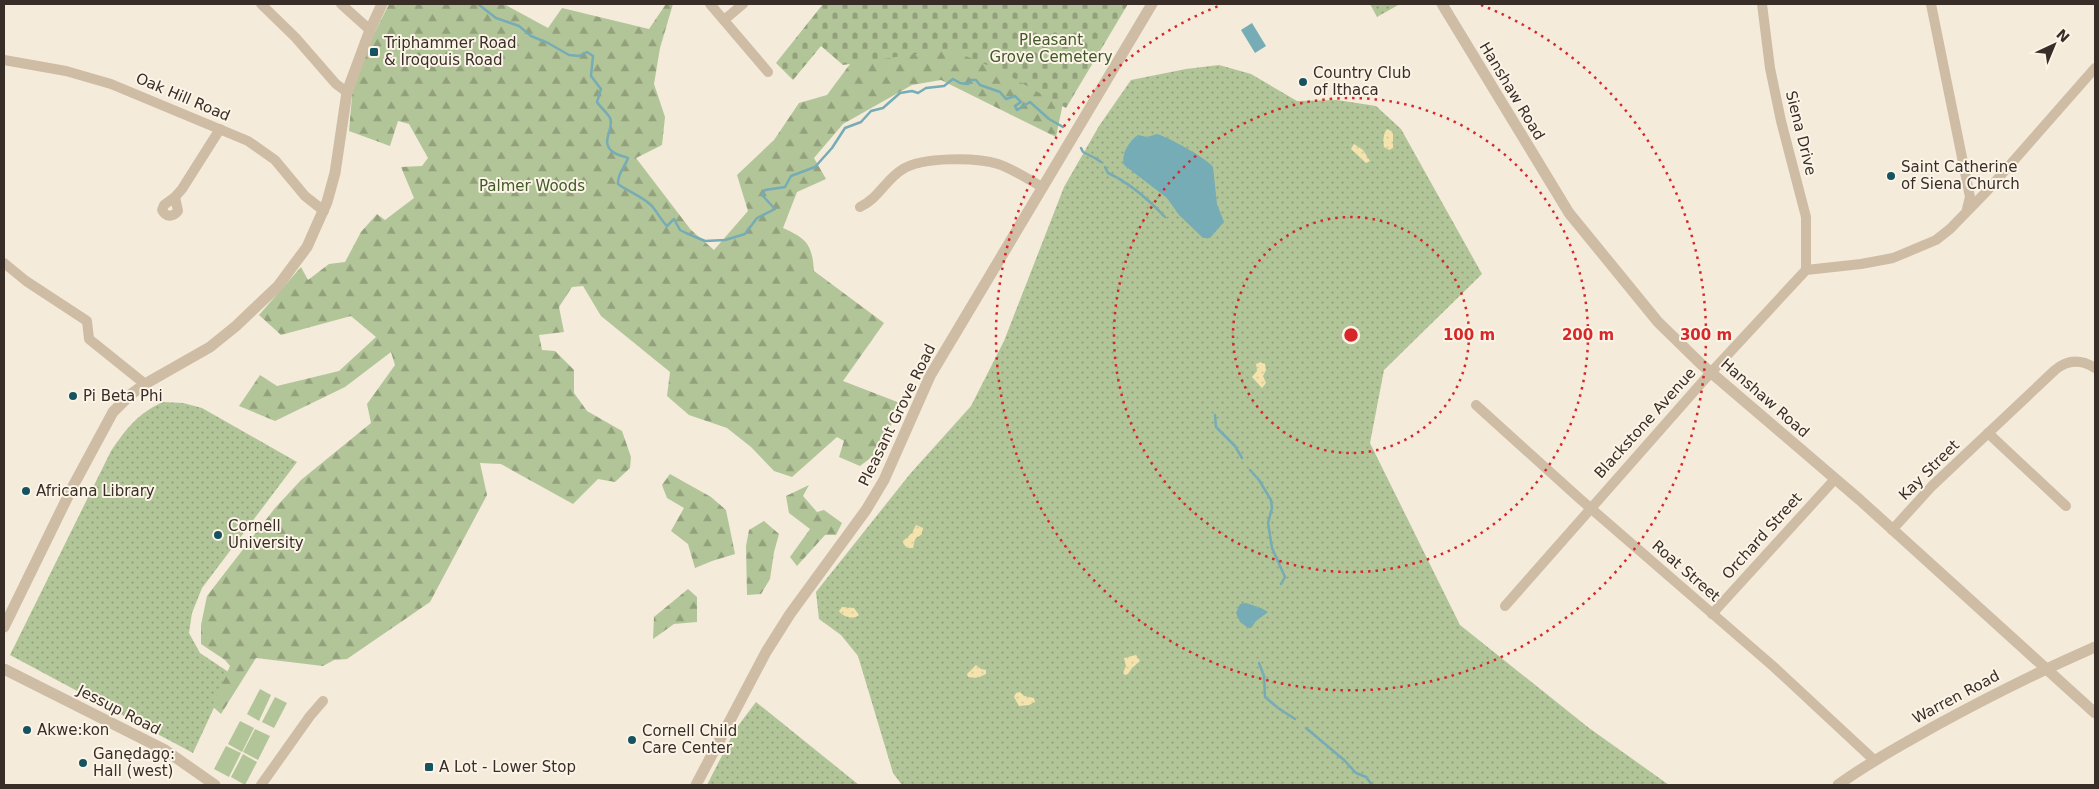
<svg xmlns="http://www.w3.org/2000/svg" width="2099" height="789" viewBox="0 0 2099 789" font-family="'DejaVu Sans',sans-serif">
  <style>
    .grass { fill: url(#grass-dots) }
    .forest { fill: url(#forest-firs) }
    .sand { fill: url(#sand-dots) }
    .cemetery { fill: url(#cemetery-stones) }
    .pitch { fill: #b2c598 }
    .water { fill: #76acb5 }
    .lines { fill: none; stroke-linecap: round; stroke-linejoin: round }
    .stream { stroke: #76acb5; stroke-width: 2.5 }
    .minor { stroke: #cebca4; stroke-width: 10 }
    .tertiary { stroke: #cebca4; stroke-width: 11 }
    .ring { fill: none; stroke: #d62828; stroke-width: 2.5; stroke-dasharray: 2.5 5 }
    .poi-dot { fill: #17535f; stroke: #fbf4e7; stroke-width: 2 }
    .labels { text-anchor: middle; stroke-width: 4; stroke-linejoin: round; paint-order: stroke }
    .park-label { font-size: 15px; fill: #425a28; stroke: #fbf4e7 }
    .poi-label { font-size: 15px; fill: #392e27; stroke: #fbf4e7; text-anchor: start }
    .street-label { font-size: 15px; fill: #392e27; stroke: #fbf4e7 }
    .centre { fill: #d62828; stroke: #fbf4e7; stroke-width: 2.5 }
    .ring-label { font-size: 15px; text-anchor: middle; font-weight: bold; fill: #d62828; stroke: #fbf4e7; stroke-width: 4; stroke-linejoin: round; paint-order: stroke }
  </style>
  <defs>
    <pattern id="grass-dots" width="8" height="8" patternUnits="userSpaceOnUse" patternTransform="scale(1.25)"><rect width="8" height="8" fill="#b2c598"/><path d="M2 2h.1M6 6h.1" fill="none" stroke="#92a07c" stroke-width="1.8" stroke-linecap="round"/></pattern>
    <pattern id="forest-firs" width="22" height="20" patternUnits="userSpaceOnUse" patternTransform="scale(1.25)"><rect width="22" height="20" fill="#b2c598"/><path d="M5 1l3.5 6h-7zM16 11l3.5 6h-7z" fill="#92a07c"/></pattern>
    <pattern id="sand-dots" width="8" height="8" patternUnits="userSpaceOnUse" patternTransform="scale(1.25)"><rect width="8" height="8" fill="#f4e3ad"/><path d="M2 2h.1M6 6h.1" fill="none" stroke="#d2c395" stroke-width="1.8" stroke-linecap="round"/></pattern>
    <pattern id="cemetery-stones" width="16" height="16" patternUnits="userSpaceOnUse" patternTransform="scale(1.25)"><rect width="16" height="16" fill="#b2c598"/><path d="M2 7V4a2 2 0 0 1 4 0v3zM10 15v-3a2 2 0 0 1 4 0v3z" fill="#92a07c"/></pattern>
  </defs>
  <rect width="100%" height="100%" fill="#f4ebda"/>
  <g class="grass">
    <path d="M1370,4H1400L1377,17Z"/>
    <path d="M1219,65L1251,74L1297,101L1337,100L1376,106L1401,129L1482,274L1384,370L1370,443L1460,625L1589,728L1669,785H902L893,773L858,656L841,635L819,619L816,592L910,474L971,406L1004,341L1064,187L1099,126L1131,80L1186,69Z"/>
    <path d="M163,402L183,403L202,408L297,462L202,588L192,613L189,633L200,653L230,673L193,753L10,655L111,451C127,428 137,414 163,402Z"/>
    <path d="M756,702L859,785H707L735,730Z"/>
  </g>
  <g class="forest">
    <path d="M389,4H504L548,28L562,8L649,29L666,4H673L660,48L654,84L665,117L662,145L636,158L691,230L714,250L748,211L737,175L774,140L799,103L827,95L853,60L956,43L1063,103L1056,137L941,80L912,85L843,124L814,158L826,179L797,192L783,228C807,239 812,244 814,271L884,323L843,381L900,403L881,450L860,466L839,457L844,441L837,437L792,477L774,471L751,447L727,428L689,415L667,396L670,372L601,316L583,286L572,287L559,307L564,332L539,335L542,350L555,351L574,370V393L587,411L622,431L631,457L630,468L615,482L598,479L573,504L501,464L480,463L487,495L430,602L347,659L334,660L323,666L256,658L221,714L212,706L230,666L225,660L201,644V625L207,596L275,508L301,480L371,423L367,404L395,365L391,352L345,387L275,421L239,406L260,375L277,386L339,371L376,337L351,316L281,335L259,315L301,267L308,280L329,264L345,262L361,232L377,214L385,220L414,198L401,167L422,166L428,158L409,124L398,121L390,146L349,131L354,74Z"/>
    <path d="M670,474L711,497L726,510L735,554L712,561L695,568L688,544L671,531L684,508L667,498L662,485Z"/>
    <path d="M809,485L803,496L817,512L824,510L842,523L836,535H825L797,566L790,557L810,529L789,513L786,496Z"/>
    <path d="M764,521L779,534L774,552L770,579L761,594L747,595L746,546L749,530Z"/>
    <path d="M688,589L697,597V622L674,624L653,639L654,617Z"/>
  </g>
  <g class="sand">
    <path d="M1387,129L1393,132V148L1389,150L1384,147C1383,141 1383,134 1387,129Z"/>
    <path d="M1354,144L1363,150L1370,161L1366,163L1351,149Z"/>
    <path d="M1261,362L1265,364L1266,370L1263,376L1266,383L1262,388L1252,377L1257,371L1256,364Z"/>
    <path d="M916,525L923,528L922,534L915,539L913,548H907L902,542L912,533Z"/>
    <path d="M842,607L854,608L859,615C853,620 843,617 839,611Z"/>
    <path d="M1136,655L1140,661L1132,668L1128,674L1125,675L1123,673L1126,666L1124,658Z"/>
    <path d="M976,665L981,669L986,670V674L977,678L968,677L967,674Z"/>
    <path d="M1020,692L1024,696L1034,698L1035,702L1029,705L1019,706L1014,697L1016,693Z"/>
  </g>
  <path class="cemetery" d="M823,4H1128L1066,108L999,70L949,49L843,65L821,46L793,80L776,63Z"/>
  <g class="pitch">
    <path d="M260,689L271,695L259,721L247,714Z"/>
    <path d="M275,697L287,703L274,728L262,722Z"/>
    <path d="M240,721L254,728L242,752L228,744Z"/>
    <path d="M255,729L270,736L258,760L243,752Z"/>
    <path d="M226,746L241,753L229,777L214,769Z"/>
    <path d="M243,754L257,762L245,785L231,777Z"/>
  </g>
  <g class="water">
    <path d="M1252,23L1266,46L1255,53L1241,30Z"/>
    <path d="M1157,134C1168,137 1208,159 1213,167L1217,204L1224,222L1210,238H1203L1179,215L1167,198L1124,165C1121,154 1129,141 1138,135L1147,137Z"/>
    <path d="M1246,603L1261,608L1268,612L1256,621L1251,628H1248L1240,622L1236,613L1240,604Z"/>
  </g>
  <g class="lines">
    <g class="stream">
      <path d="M478,4L496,18L519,26L531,36L548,43L569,55L579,56L587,52L593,56L591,76L601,89L597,102C600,107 607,112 610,118C615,129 599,142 613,152C616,155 624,156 628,158C625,167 617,174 618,184C629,192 642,196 652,206C657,212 661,220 667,226L674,219L680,230L686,233L705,241L725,240L745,234L757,218L775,209L762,195L765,190L785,187L791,176L815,167L832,148L845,128L861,122L871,111L883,108L900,93L912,91L918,93L926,88L944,86L953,79L960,83L968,84L971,80H976L980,85L1000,92L1006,99L1015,96L1021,102L1015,106L1017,110L1030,102L1049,119L1063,127"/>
      <path d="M1081,148L1083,152L1095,158L1101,162"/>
      <path d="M1105,167L1108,173C1130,183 1149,200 1165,217"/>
      <path d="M1215,415L1216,427L1235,446L1242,458"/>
      <path d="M1250,470L1259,480L1271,500L1272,508L1268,523L1272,548L1285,577L1281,584"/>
      <path d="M1259,663L1264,676L1265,697L1278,708L1295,719"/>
      <path d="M1306,728L1344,760L1356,773L1366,777L1372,785"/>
    </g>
    <g class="minor">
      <path d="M261,4L295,37L336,84L347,92"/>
      <path d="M341,4L370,30"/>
      <path d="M710,4L768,72"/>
      <path d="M1762,4L1770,68L1781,121L1806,217V270"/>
      <path d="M1931,4L1970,197L1967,209"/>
      <path d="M724,20L743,4"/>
      <path d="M4,60L66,71L111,84L248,141L275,160L305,196L324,211"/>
      <path d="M175,197L182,189L220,129"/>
      <path d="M175,197L178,211C172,218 166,217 162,210L164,205Z"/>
      <path d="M860,207C879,198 886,179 903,169C922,157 976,157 998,164C1013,169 1028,179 1042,187"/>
      <path d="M4,263L26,281L87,321L89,339L145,384"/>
      <path d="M1476,405L1580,499L1774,667L1874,760"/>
      <path d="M1988,433L2066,506"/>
      <path d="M1892,530L1932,486L2055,370C2068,359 2081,359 2095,368"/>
      <path d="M1505,606L1705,379L1806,270L1861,264L1893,258L1936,240L1950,229L1987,191L2095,68"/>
      <path d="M1712,614L1835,479"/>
      <path d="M261,785L310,716L323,701"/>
    </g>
    <g class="tertiary">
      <path d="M1442,4L1569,213L1658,322L1701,364L1860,500L2095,713"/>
      <path d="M4,627L72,488L113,412L130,395L145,384L210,347L236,326L278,286L307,247L327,202L335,173L347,92L370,30L382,4"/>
      <path d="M4,669L165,750L215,785"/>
      <path d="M696,785L766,652L790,614L866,510L884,480L930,376L1152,4"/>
      <path d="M1838,785C1869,762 1902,745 1935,726C1988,697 2040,671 2095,647"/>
    </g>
  </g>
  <g class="ring">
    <circle cx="1351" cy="335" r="118"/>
    <circle cx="1351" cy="335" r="237"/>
    <path d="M1481 5A355 355 0 1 1 1221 5"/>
  </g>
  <g class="poi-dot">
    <rect x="369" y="47" width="10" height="10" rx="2.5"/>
    <circle cx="1303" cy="82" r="5"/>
    <circle cx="1891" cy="176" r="5"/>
    <circle cx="73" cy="396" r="5"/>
    <circle cx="26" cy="491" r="5"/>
    <circle cx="218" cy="535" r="5"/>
    <circle cx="27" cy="730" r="5"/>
    <circle cx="632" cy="740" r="5"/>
    <circle cx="83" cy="763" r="5"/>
    <rect x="424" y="762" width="10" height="10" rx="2.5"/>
  </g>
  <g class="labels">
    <g class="park-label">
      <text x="1051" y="45">Pleasant<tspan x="1051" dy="17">Grove Cemetery</tspan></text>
      <text x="532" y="191">Palmer Woods</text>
    </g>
    <g class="poi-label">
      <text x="384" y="48">Triphammer Road<tspan x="384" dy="17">&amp; Iroqouis Road</tspan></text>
      <text x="1313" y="78">Country Club<tspan x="1313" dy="17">of Ithaca</tspan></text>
      <text x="1901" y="172">Saint Catherine<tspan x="1901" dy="17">of Siena Church</tspan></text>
      <text x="83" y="401">Pi Beta Phi</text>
      <text x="36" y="496">Africana Library</text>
      <text x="228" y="531">Cornell<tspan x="228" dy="17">University</tspan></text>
      <text x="37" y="735">Akwe:kon</text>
      <text x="642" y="736">Cornell Child<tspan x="642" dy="17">Care Center</tspan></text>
      <text x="93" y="759">Ganędagǫ:<tspan x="93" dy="17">Hall (west)</tspan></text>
      <text x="439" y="772">A Lot - Lower Stop</text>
    </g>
    <g class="street-label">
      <text transform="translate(1512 91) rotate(59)" y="5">Hanshaw Road</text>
      <text transform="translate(183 97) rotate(23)" y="5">Oak Hill Road</text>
      <text transform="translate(1801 133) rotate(76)" y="5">Siena Drive</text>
      <text transform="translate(1765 398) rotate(41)" y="5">Hanshaw Road</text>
      <text transform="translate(897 415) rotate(-64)" y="5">Pleasant Grove Road</text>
      <text transform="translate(1645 423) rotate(-48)" y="5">Blackstone Avenue</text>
      <text transform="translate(1929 470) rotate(-45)" y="5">Kay Street</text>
      <text transform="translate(1762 536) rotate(-48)" y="5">Orchard Street</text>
      <text transform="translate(1686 571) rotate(41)" y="5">Roat Street</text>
      <text transform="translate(1956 697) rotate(-28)" y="5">Warren Road</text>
      <text transform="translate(119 710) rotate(27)" y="5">Jessup Road</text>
    </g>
  </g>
  <circle cx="1351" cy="335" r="8" class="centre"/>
  <g class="ring-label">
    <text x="1469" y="340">100 m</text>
    <text x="1588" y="340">200 m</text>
    <text x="1706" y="340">300 m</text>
  </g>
  <rect width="2099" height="789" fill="none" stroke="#392e27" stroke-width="10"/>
  <g transform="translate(2054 45) rotate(44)" stroke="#fbf4e7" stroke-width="4" paint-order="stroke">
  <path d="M0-4L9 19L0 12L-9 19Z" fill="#392e27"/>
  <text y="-8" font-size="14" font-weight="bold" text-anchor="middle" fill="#392e27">N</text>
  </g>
</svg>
